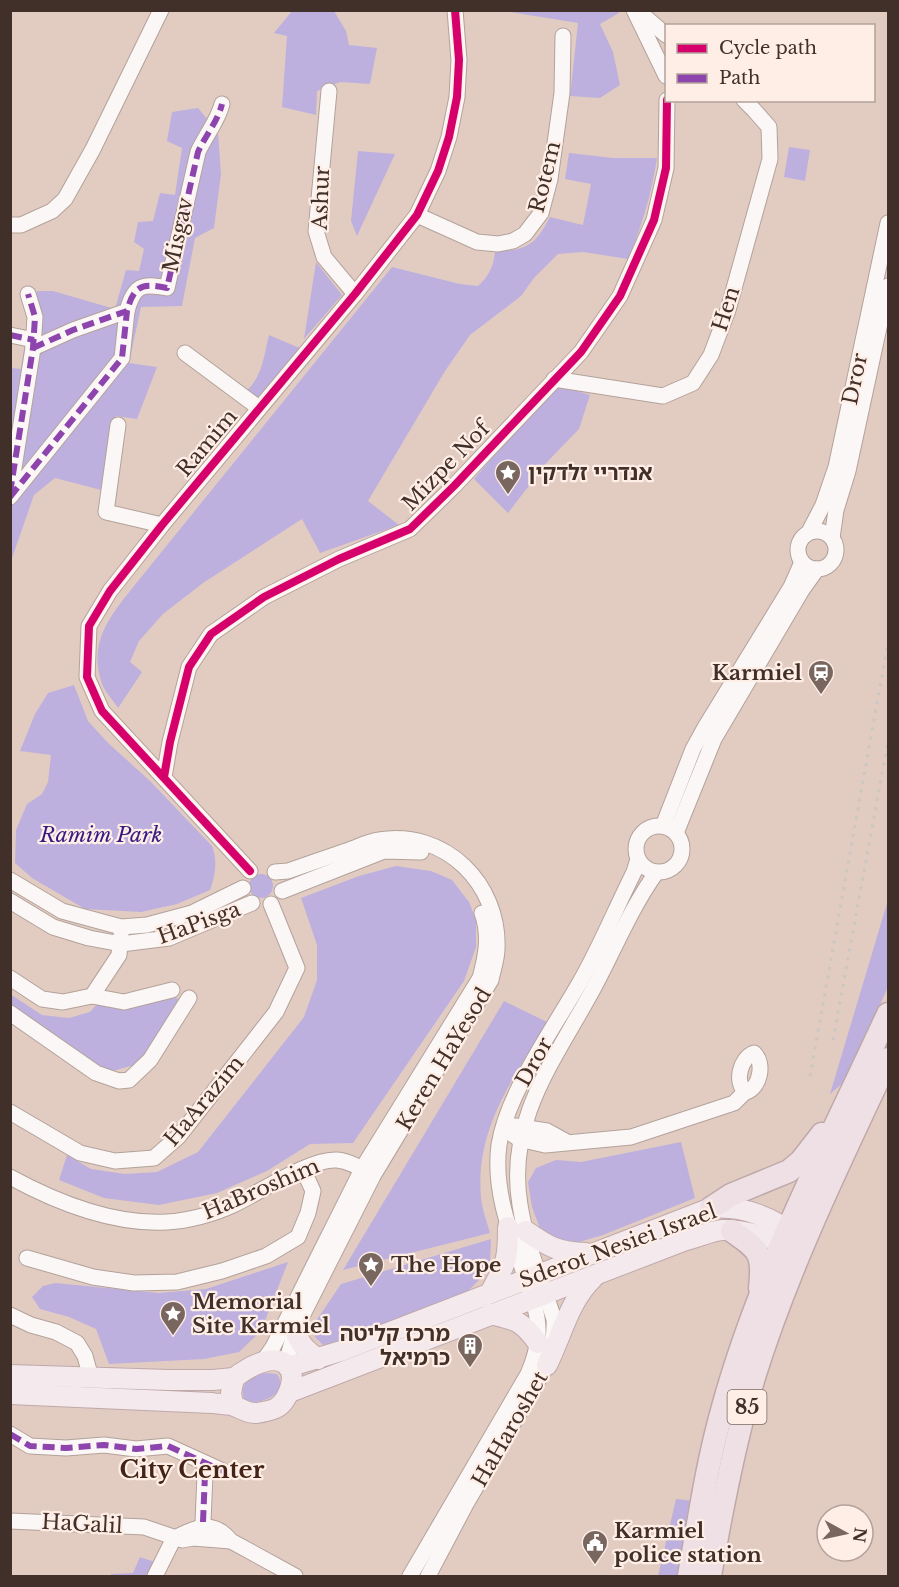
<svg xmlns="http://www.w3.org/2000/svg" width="899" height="1587" viewBox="0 0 899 1587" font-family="'Libre Baskerville','Noto Sans Hebrew',serif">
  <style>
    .green { fill: #bdb0de }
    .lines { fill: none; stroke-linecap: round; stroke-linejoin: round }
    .minor-casing { stroke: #b3a29a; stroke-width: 17 }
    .major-casing { stroke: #bfa8aa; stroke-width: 22 }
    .highway-casing { stroke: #bfa8aa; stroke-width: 25 }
    .minor { stroke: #fbf7f6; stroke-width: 15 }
    .major { stroke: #f4e9ec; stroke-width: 20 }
    .highway { stroke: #eee0e4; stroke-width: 22 }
    .rail { stroke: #ccc6c3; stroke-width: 3; stroke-dasharray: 3 6; stroke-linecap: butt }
    .quiet { stroke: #8e44ad; stroke-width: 6; stroke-dasharray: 12 6; stroke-linecap: butt }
    .cycleway-casing { stroke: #ffeee6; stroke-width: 11 }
    .cycleway { stroke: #d6006c; stroke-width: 8 }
    .labels { text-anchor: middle; stroke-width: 4.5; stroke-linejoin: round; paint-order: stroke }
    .shield { fill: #ffeee6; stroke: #796962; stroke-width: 1.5 }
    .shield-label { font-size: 20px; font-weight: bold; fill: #403029 }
    .street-label { font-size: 21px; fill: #403029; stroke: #ffeee6 }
    .poi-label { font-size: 21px; font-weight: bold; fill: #403029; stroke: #ffeee6; text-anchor: start }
    .park-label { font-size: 21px; font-style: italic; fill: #351b82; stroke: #ffeee6 }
    .quarter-label { font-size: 24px; font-weight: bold; fill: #432416; stroke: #ffeee6 }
  </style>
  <rect width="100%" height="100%" fill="#e2ccc2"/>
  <g class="green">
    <path d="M292,11H334L346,31L349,45L377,48L370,84L340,82L317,91L316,115L282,107L287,36L274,33Z"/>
    <path d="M510,11H617L619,13L600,24L613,52L620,85L600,98L570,96L578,23L510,12Z"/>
    <path d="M198,108L218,132L221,174L214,228L195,238L182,306L141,307L129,363L157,367L137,419L116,416L101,490L55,478L34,495L11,561V368L21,369L29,315L37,291H53L115,309L126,270L139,271L144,249L134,242L138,222L153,221L160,193L175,195L182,148L167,141L172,112Z"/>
    <path d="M789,147L810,150L805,181L784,177Z"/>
    <path d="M358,151L395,154L357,236L351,221Z"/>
    <path d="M569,153L613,158H657C651,196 643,223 628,259L583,252L558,254L534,278L521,296L470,335L445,371L368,501L399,525L320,553L302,519L203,583L163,614L139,641L130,662L142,672L118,708C113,700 105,692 102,684C88,643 109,617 134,586L392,267L460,284L478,286C489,276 494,266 495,251C527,251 535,245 550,217L583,225L591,184L565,179Z"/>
    <path d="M316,262L342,295L304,339Z"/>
    <path d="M269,335L302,349L259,399L243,393C262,381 264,355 269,335Z"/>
    <path d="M555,384L590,395L579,429L548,461L508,513L474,479Z"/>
    <path d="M74,685L88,721L107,742L150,781L212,846C218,861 215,876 210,890L177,904L141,912L85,909L32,878L15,863L16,830L27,804L42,794L48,782L51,755L20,751L35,714L48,693Z"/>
    <path d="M396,866L431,871L452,880L469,902L476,920V947L464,981L353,1143L310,1144L267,1171L217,1193L159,1205L104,1198L59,1180L67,1155L91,1169L125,1174L157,1172L198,1152L304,1017L317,980V945L301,898L359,876Z"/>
    <circle cx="261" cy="886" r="12"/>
    <path d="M888,900V987L845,1081L830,1094Z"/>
    <path d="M10,994L42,1015L69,1018L90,1012L105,995L126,1006L176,998L184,1001L142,1063L105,1073L11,1011Z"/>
    <path d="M504,1001L547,1022C514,1078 475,1128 481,1197C482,1209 487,1222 490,1233L343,1270Z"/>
    <path d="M681,1142L695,1198L603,1235L579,1242L556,1241L542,1234L532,1207L528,1182L536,1168L556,1160L581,1162Z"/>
    <path d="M491,1239L490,1262L483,1276L464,1295L350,1338L324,1346L315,1337L316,1321L341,1284Z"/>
    <path d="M288,1262L261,1331L239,1352L204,1359L109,1364L96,1329L69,1317L40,1309L32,1297L43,1286L55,1283L159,1293L206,1289Z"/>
    <path d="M267,1373L277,1374C290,1393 261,1406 245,1401C237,1384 251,1375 267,1373Z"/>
    <path d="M676,1499L694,1501L679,1576H658Z"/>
    <path d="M140,1557L155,1562L146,1576H111V1574L133,1573Z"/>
  </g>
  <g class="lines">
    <defs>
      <g id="minor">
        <path d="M634,10L666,76"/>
        <path d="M637,10L666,35"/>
        <path d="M329,91L316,231L324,257L355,294"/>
        <path d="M417,215L477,242L498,244L513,241L525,234L541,213L550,179L562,93L563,36"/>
        <path d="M10,225H21L52,211L65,199L93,149L161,10"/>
        <path d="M10,335L34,340"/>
        <path d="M33,348L73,330L127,311C134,285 142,283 167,288L198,152C205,136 218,121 222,104"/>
        <path d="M185,353L259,408"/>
        <path d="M554,379L663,396L693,383L711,355L728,310L770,159L769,127L754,110L744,100"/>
        <path d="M118,425L106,512L162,525"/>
        <path d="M10,493L33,348L35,317L28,294"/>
        <path d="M10,497L122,358L127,311"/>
        <circle cx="817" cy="550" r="19"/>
        <path d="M809,532L823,505L836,467L888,223"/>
        <path d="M832,538L836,510L848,471L888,286"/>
        <path d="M164,777L170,742L189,667L211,634L264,597L339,559L410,529L454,486L581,352L620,296L654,220L666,168L667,100"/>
        <circle cx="659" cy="849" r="23"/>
        <path d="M663,826L693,749L704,729L791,587L802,562"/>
        <path d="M676,833L714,739L802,590L817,569"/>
        <path d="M250,871L102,711L87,677L89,626L110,591L162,525L355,294L417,215L438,171L449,137L457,97L459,60L455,10"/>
        <path d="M275,872L288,871C308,864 328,857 349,850C358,847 369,841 379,840C445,829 500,884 497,949C497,959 493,970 491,980L373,1176L295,1330L286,1364"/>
        <path d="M10,880L62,911L121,927L147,925L192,913L243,888"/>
        <path d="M282,891L384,851L421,852"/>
        <path d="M10,901L53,927L89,938L121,944L169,938L252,903"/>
        <path d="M10,978L42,999L63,1002L92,996L119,955L121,935"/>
        <path d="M92,996L124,1002L172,990"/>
        <path d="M10,1013L96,1073L119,1081L129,1080L150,1060L189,998"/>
        <path d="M754,1053C765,1063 760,1088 746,1092C734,1083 740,1058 754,1053Z"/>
        <path d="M10,1112L80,1153L115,1161L154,1158L179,1136L276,1012L297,968L271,904"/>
        <path d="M515,1126L547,1131L567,1142"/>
        <path d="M513,1135L519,1139L545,1145L631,1137L734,1103L745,1092"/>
        <path d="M10,1177C56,1202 113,1225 167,1222C188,1221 214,1214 233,1205C259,1193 310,1158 337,1160C349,1161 360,1168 370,1174"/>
        <path d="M27,1258L93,1277L134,1283L177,1282L222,1271L266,1256L298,1237L308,1213L313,1191L303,1169"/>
        <path d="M10,1315L31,1325L56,1332L77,1343L85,1356L91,1378"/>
        <path d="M262,1363L273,1347L362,1169L480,978C486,956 490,935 482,913"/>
        <path d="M10,1434L30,1446L66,1448L104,1445L136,1449L168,1446L223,1471"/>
        <path d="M10,1521L144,1527L182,1540L193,1538L231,1541"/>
        <path d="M203,1522L205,1474L209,1466"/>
        <path d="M177,1537C198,1526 214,1520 231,1541L295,1576"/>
        <path d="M155,1576L174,1538"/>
        <path d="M410,1576L528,1374C534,1360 539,1346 538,1330C538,1311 530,1291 524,1273C510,1232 493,1189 499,1145C507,1093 554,1028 580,982C600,947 616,908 634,872L638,859"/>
        <path d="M428,1576L466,1504L547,1365C552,1349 555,1335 554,1319C542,1282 526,1244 520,1205C506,1122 553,1062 591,993C613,953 629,911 656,873"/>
      </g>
      <g id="major">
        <path d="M526,1231C549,1247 557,1252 586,1253"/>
        <path d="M490,1293C506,1263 508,1262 508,1227"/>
        <path d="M490,1314C516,1320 521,1320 538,1343"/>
        <path d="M295,1330C300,1345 306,1350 318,1359"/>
        <path d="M547,1365C562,1335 569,1301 593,1278"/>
        <path d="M288,1367L341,1351L711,1208C743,1205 775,1218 799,1239"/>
        <path d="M10,1375L169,1380H213L234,1378"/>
        <path d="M290,1392L686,1240C698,1237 711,1231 722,1230C747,1229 772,1241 796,1243"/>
        <path d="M10,1394L212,1403C218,1404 225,1404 231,1405C240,1407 246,1414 257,1413C263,1412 275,1410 279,1406C289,1399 298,1373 286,1364C270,1353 246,1369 234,1378L231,1393L233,1405"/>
      </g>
      <g id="highway">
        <path d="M711,1208L731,1195L789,1171L801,1161L822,1134"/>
        <path d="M732,1231C759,1250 764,1253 760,1288"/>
        <path d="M689,1576C699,1520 707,1463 723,1407C760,1272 829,1142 888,1014"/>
        <path d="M710,1576C721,1512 735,1439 754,1377C788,1268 840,1161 888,1059"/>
      </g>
    </defs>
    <use href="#minor" class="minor-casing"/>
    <use href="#major" class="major-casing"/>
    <use href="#highway" class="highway-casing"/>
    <use href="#minor" class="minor"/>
    <use href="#major" class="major"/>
    <use href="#highway" class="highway"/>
    <g class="rail">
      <path d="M833,1040L888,741"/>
      <path d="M810,1076L888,642"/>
    </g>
    <g class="quiet">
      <path d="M10,335L34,340"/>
      <path d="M33,348L73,330L127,311C134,285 142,283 167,288L198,152C205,136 218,121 222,104"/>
      <path d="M10,493L33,348L35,317L28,294"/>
      <path d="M10,497L122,358L127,311"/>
      <path d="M10,1434L30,1446L66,1448L104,1445L136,1449L168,1446L223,1471"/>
      <path d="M203,1522L205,1474L209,1466"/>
    </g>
    <defs>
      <g id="cycleway">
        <path d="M164,777L170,742L189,667L211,634L264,597L339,559L410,529L454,486L581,352L620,296L654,220L666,168L667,100"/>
        <path d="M250,871L102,711L87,677L89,626L110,591L162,525L355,294L417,215L438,171L449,137L457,97L459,60L455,10"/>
      </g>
    </defs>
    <use href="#cycleway" class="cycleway-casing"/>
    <use href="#cycleway" class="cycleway"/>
  </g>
  <defs>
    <symbol id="sight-pin" viewBox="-11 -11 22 30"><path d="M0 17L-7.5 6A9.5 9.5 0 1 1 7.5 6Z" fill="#79675f" stroke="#ffeee6"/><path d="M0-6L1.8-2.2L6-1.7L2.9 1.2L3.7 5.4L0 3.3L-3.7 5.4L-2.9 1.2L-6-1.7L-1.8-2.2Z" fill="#fff"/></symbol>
    <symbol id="station-pin" viewBox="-11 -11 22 30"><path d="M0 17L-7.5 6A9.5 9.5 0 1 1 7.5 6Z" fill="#79675f" stroke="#ffeee6"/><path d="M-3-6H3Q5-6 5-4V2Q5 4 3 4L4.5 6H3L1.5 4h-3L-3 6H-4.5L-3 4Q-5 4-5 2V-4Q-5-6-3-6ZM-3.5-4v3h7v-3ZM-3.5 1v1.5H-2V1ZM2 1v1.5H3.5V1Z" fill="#fff"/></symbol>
    <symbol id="building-pin" viewBox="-11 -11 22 30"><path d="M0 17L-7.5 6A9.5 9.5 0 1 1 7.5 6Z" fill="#79675f" stroke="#ffeee6"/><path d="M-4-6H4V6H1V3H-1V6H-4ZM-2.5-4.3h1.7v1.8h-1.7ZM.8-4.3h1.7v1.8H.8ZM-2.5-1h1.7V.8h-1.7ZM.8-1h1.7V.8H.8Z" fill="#fff"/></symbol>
    <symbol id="civic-pin" viewBox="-11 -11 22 30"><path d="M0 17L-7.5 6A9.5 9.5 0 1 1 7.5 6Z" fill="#79675f" stroke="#ffeee6"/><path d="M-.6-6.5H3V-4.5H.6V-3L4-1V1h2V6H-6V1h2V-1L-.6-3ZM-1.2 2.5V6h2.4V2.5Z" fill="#fff"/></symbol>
  </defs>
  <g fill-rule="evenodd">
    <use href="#sight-pin" x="493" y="458" width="30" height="40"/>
    <use href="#station-pin" x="806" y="658" width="30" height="40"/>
    <use href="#sight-pin" x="356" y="1250" width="30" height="40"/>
    <use href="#sight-pin" x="158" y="1299" width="30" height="40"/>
    <use href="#building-pin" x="455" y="1331" width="30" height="40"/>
    <use href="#civic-pin" x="580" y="1528" width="30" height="40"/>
  </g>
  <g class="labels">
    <rect class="shield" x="727.5" y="1390" width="39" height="34" rx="4.5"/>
    <g class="shield-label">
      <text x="747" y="1414">85</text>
    </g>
    <g class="street-label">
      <text transform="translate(545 177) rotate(-76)" y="7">Rotem</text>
      <text transform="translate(321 198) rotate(-88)" y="7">Ashur</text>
      <text transform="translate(178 235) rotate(-78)" y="7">Misgav</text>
      <text transform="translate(726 309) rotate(-72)" y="7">Hen</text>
      <text transform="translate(855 379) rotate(-78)" y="7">Dror</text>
      <text transform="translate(207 443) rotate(-50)" y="7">Ramim</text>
      <text transform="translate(446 466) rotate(-46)" y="7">Mizpe Nof</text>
      <text transform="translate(199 923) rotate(-20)" y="7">HaPisga</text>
      <text transform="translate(444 1059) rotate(-59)" y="7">Keren HaYesod</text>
      <text transform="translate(534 1062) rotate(-61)" y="7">Dror</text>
      <text transform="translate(204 1101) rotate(-50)" y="7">HaArazim</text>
      <text transform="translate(261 1189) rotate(-23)" y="7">HaBroshim</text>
      <text transform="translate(618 1246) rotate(-20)" y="7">Sderot Nesiei Israel</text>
      <text transform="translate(510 1429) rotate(-60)" y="7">HaHaroshet</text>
      <text transform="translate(82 1524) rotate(3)" y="7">HaGalil</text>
    </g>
    <g class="poi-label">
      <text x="528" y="480">אנדריי זלדקין</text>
      <text x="802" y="680" text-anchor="end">Karmiel</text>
      <text x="391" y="1272">The Hope</text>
      <text x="192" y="1309">Memorial<tspan x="192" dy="24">Site Karmiel</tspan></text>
      <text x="450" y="1341" text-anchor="end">מרכז קליטה<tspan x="450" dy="24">כרמיאל</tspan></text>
      <text x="614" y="1538">Karmiel<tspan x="614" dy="24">police station</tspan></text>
    </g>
    <g class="park-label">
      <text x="101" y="842">Ramim Park</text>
    </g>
    <g class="quarter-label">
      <text x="192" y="1478">City Center</text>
    </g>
  </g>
  <rect width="899" height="1587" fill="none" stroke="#403029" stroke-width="24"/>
  <rect x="665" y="24" width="210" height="78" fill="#ffeee6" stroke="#b3a29a" stroke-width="1.5"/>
  <rect x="677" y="44" width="30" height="9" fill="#d6006c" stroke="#b3a29a" stroke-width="1.5"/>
  <text x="719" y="54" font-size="18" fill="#403029">Cycle path</text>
  <rect x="677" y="74" width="30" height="9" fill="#8e44ad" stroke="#b3a29a" stroke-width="1.5"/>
  <text x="719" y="84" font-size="18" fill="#403029">Path</text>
  <g transform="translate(845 1533) rotate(98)"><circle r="28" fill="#ffeee6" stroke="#b3a29a" stroke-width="1.5"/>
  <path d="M0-4.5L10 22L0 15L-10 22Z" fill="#79675f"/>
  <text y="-9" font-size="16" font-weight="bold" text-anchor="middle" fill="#403029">N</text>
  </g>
</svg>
